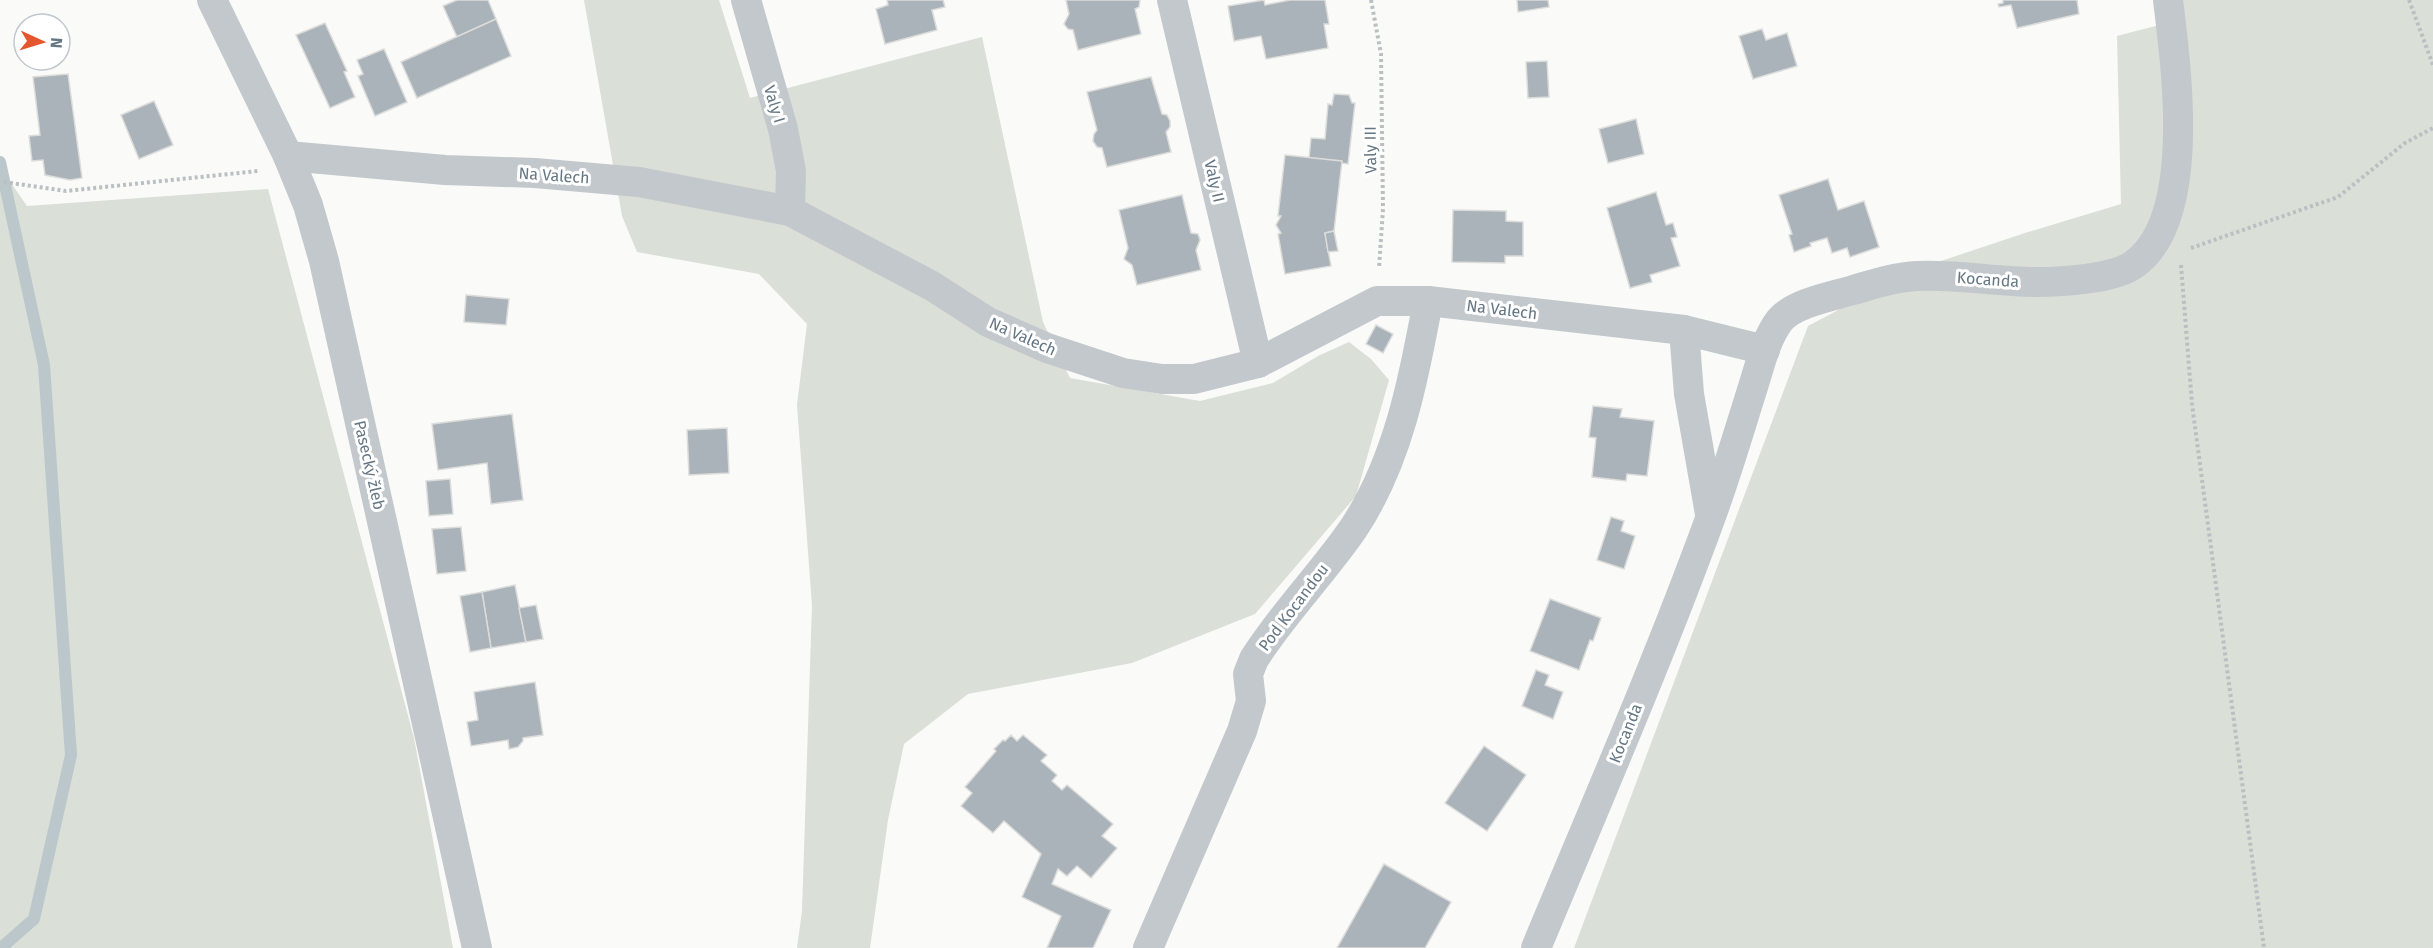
<svg xmlns="http://www.w3.org/2000/svg" width="2433" height="948" viewBox="0 0 2433 948" font-family="'Fira Sans',sans-serif">
  <style>
    .green { fill: #dadfd7 }
    .lines { fill: none; stroke-linecap: round; stroke-linejoin: round }
    .stream { stroke: #bbc7cb; stroke-width: 12 }
    .building { fill: #aab3b9; stroke: #dcdcda; stroke-width: 1.5 }
    .path { stroke: #bbbfc2; stroke-width: 4; stroke-dasharray: 3 3; stroke-linecap: butt }
    .minor { stroke: #c3c8cc; stroke-width: 30 }
    .labels { text-anchor: middle; stroke-width: 6; stroke-linejoin: round; paint-order: stroke }
    .street-label { font-size: 16px; fill: #657683; stroke: #fff }
  </style>
  <rect width="100%" height="100%" fill="#fafaf8"/>
  <g class="green">
    <path d="M584,0H719L750,98L982,37L1043,322L1070,378L1200,401L1273,383L1318,356L1349,342L1371,359L1389,380L1356,496L1255,614L1132,663L968,694L904,744L888,820L870,948H797L802,911L812,605L797,405L807,324L759,274L637,252L622,216Z"/>
    <path d="M2162,0H2433V948H1574L1808,326L1914,270L2025,233L2121,204L2117,36L2163,24Z"/>
    <path d="M0,167L27,206L268,189L414,738L453,948H0Z"/>
  </g>
  <g class="lines">
    <path class="stream" d="M0,162L44,365L71,755L34,919L1,948"/>
  </g>
  <g class="building">
    <path d="M457,0H488L496,19L457,37L443,6Z"/>
    <path d="M887,0H943L945,7L932,10L937,30L885,44L876,9L888,5Z"/>
    <path d="M1066,0H1140L1139,7L1135,9L1141,34L1078,50L1073,30L1068,29L1064,24L1069,14Z"/>
    <path d="M1264,0L1265,5L1290,0H1325L1329,24H1324L1328,48L1266,59L1261,36L1234,41L1228,6Z"/>
    <path d="M1517,0H1548L1549,7L1518,12Z"/>
    <path d="M2003,0H2077L2079,14L2017,28L2011,5L1999,7L1998,4L2003,3Z"/>
    <path d="M496,19L511,56L417,98L401,62Z"/>
    <path d="M325,23L347,71L344,72L355,97L330,108L296,35Z"/>
    <path d="M1762,29L1766,40L1787,33L1797,66L1753,79L1739,36Z"/>
    <path d="M384,49L407,102L375,116L358,76L363,74L357,60Z"/>
    <path d="M1547,61L1549,97L1528,98L1526,62Z"/>
    <path d="M68,74L82,178L70,180L45,175L43,160L32,161L29,136L40,135L33,77Z"/>
    <path d="M1151,77L1162,114L1167,115L1170,121V127L1166,132L1171,152L1107,167L1102,148L1097,147L1093,141L1094,134L1097,130L1087,92Z"/>
    <path d="M1334,94L1349,95L1352,103H1355L1348,164L1309,158L1311,138L1325,139L1328,104L1332,105Z"/>
    <path d="M154,101L173,145L139,159L121,115Z"/>
    <path d="M1636,119L1644,154L1608,163L1599,129Z"/>
    <path d="M1285,155L1342,161L1334,231L1325,233L1331,266L1285,274L1278,234L1281,233L1276,225L1281,216H1278Z"/>
    <path d="M1828,179L1838,210L1864,201L1879,247L1850,257L1847,248L1832,253L1827,238L1810,243L1811,246L1794,252L1789,235L1792,234L1779,195Z"/>
    <path d="M1656,192L1666,225L1673,223L1677,237L1671,238L1680,266L1650,275L1652,282L1630,288L1607,208Z"/>
    <path d="M1182,195L1191,233L1198,234L1200,240L1196,250L1201,270L1137,285L1132,265L1124,259L1128,248L1119,210Z"/>
    <path d="M1453,210L1506,211V221L1523,222V256H1505V263L1452,262Z"/>
    <path d="M1334,231L1338,251L1328,252L1325,233Z"/>
    <path d="M466,295L509,299L506,325L464,322Z"/>
    <path d="M1376,325L1393,334L1383,353L1366,344Z"/>
    <path d="M1593,406L1622,409L1620,417L1654,421L1647,476L1627,474L1626,481L1592,477L1596,438L1589,437Z"/>
    <path d="M512,414L523,500L491,504L487,463L438,470L432,424Z"/>
    <path d="M727,428L729,473L689,475L687,430Z"/>
    <path d="M450,479L453,514L429,516L426,481Z"/>
    <path d="M1611,517L1624,521L1621,531L1635,536L1624,569L1597,560Z"/>
    <path d="M461,527L466,571L437,574L432,529Z"/>
    <path d="M515,585L526,642L491,648L482,592Z"/>
    <path d="M482,592L491,648L470,652L460,596Z"/>
    <path d="M1550,599L1601,618L1593,641L1590,640L1579,670L1530,651Z"/>
    <path d="M536,605L543,639L526,642L519,608Z"/>
    <path d="M1536,670L1549,675L1545,685L1563,692L1553,719L1522,706Z"/>
    <path d="M535,682L543,735L523,738V741L518,747L509,749L508,740L471,746L467,722L478,720L474,692Z"/>
    <path d="M1011,735L1017,741L1023,735L1047,755L1041,761L1057,775L1052,781L1062,790L1067,785L1113,824L1102,836L1117,848L1091,878L1077,866L1067,876L1058,869L1052,884L1111,910L1093,948H1047L1061,916L1022,897L1041,854L1004,821L993,833L961,806L972,793L965,787L996,751L994,749L1003,740L1005,741Z"/>
    <path d="M1484,746L1526,775L1487,831L1445,803Z"/>
    <path d="M1384,864L1451,902L1425,948H1337Z"/>
  </g>
  <g class="lines">
    <g class="path">
      <path d="M1371,0L1381,54L1383,209L1379,268"/>
      <path d="M2409,0L2433,65"/>
      <path d="M4,182L66,191L258,171"/>
      <path d="M2191,248L2338,197L2405,143L2433,128"/>
      <path d="M2181,265L2192,404L2264,948"/>
    </g>
    <g class="minor">
      <path d="M212,0L288,156L308,205L324,261L477,948"/>
      <path d="M746,0L783,129L791,171L790,211"/>
      <path d="M1172,0L1258,363"/>
      <path d="M288,156L445,170L535,173L639,182L790,211L932,286L988,322L1047,348L1123,373L1162,379H1194L1258,363L1377,301H1428L1684,330L1765,350"/>
      <path d="M1684,330L1689,394L1710,514"/>
      <path d="M1148,948L1242,731L1251,701L1248,674L1254,659C1283,613 1322,574 1353,529C1398,462 1414,378 1428,301"/>
      <path d="M1536,948C1595,806 1657,664 1710,519C1726,476 1739,431 1753,387C1760,365 1766,338 1780,320C1794,303 1833,296 1853,290C1874,284 1895,277 1917,276C1957,274 1997,282 2036,282C2061,282 2113,279 2133,265C2198,221 2176,67 2168,0"/>
    </g>
  </g>
  <g class="labels">
    <g class="street-label">
      <text transform="translate(775 104) rotate(73)" y="6">Valy I</text>
      <text transform="translate(1370 150) rotate(-91)" y="6">Valy III</text>
      <text transform="translate(554 175) rotate(4)" y="6">Na Valech</text>
      <text transform="translate(1215 181) rotate(77)" y="6">Valy II</text>
      <text transform="translate(1988 279) rotate(4)" y="6">Kocanda</text>
      <text transform="translate(1502 309) rotate(7)" y="6">Na Valech</text>
      <text transform="translate(1023 336) rotate(24)" y="6">Na Valech</text>
      <text transform="translate(370 465) rotate(77)" y="6">Pasecký žleb</text>
      <text transform="translate(1293 607) rotate(-53)" y="6">Pod Kocandou</text>
      <text transform="translate(1625 733) rotate(-68)" y="6">Kocanda</text>
    </g>
  </g>
  <g transform="translate(42 42) rotate(94)"><circle r="28" fill="#ffffff" stroke="#c1c8cd" stroke-width="1.5"/>
  <path d="M0-4.5L10 22L0 15L-10 22Z" fill="#e4572e"/>
  <text y="-9" font-size="16" font-weight="bold" text-anchor="middle" fill="#657683">N</text>
  </g>
</svg>
